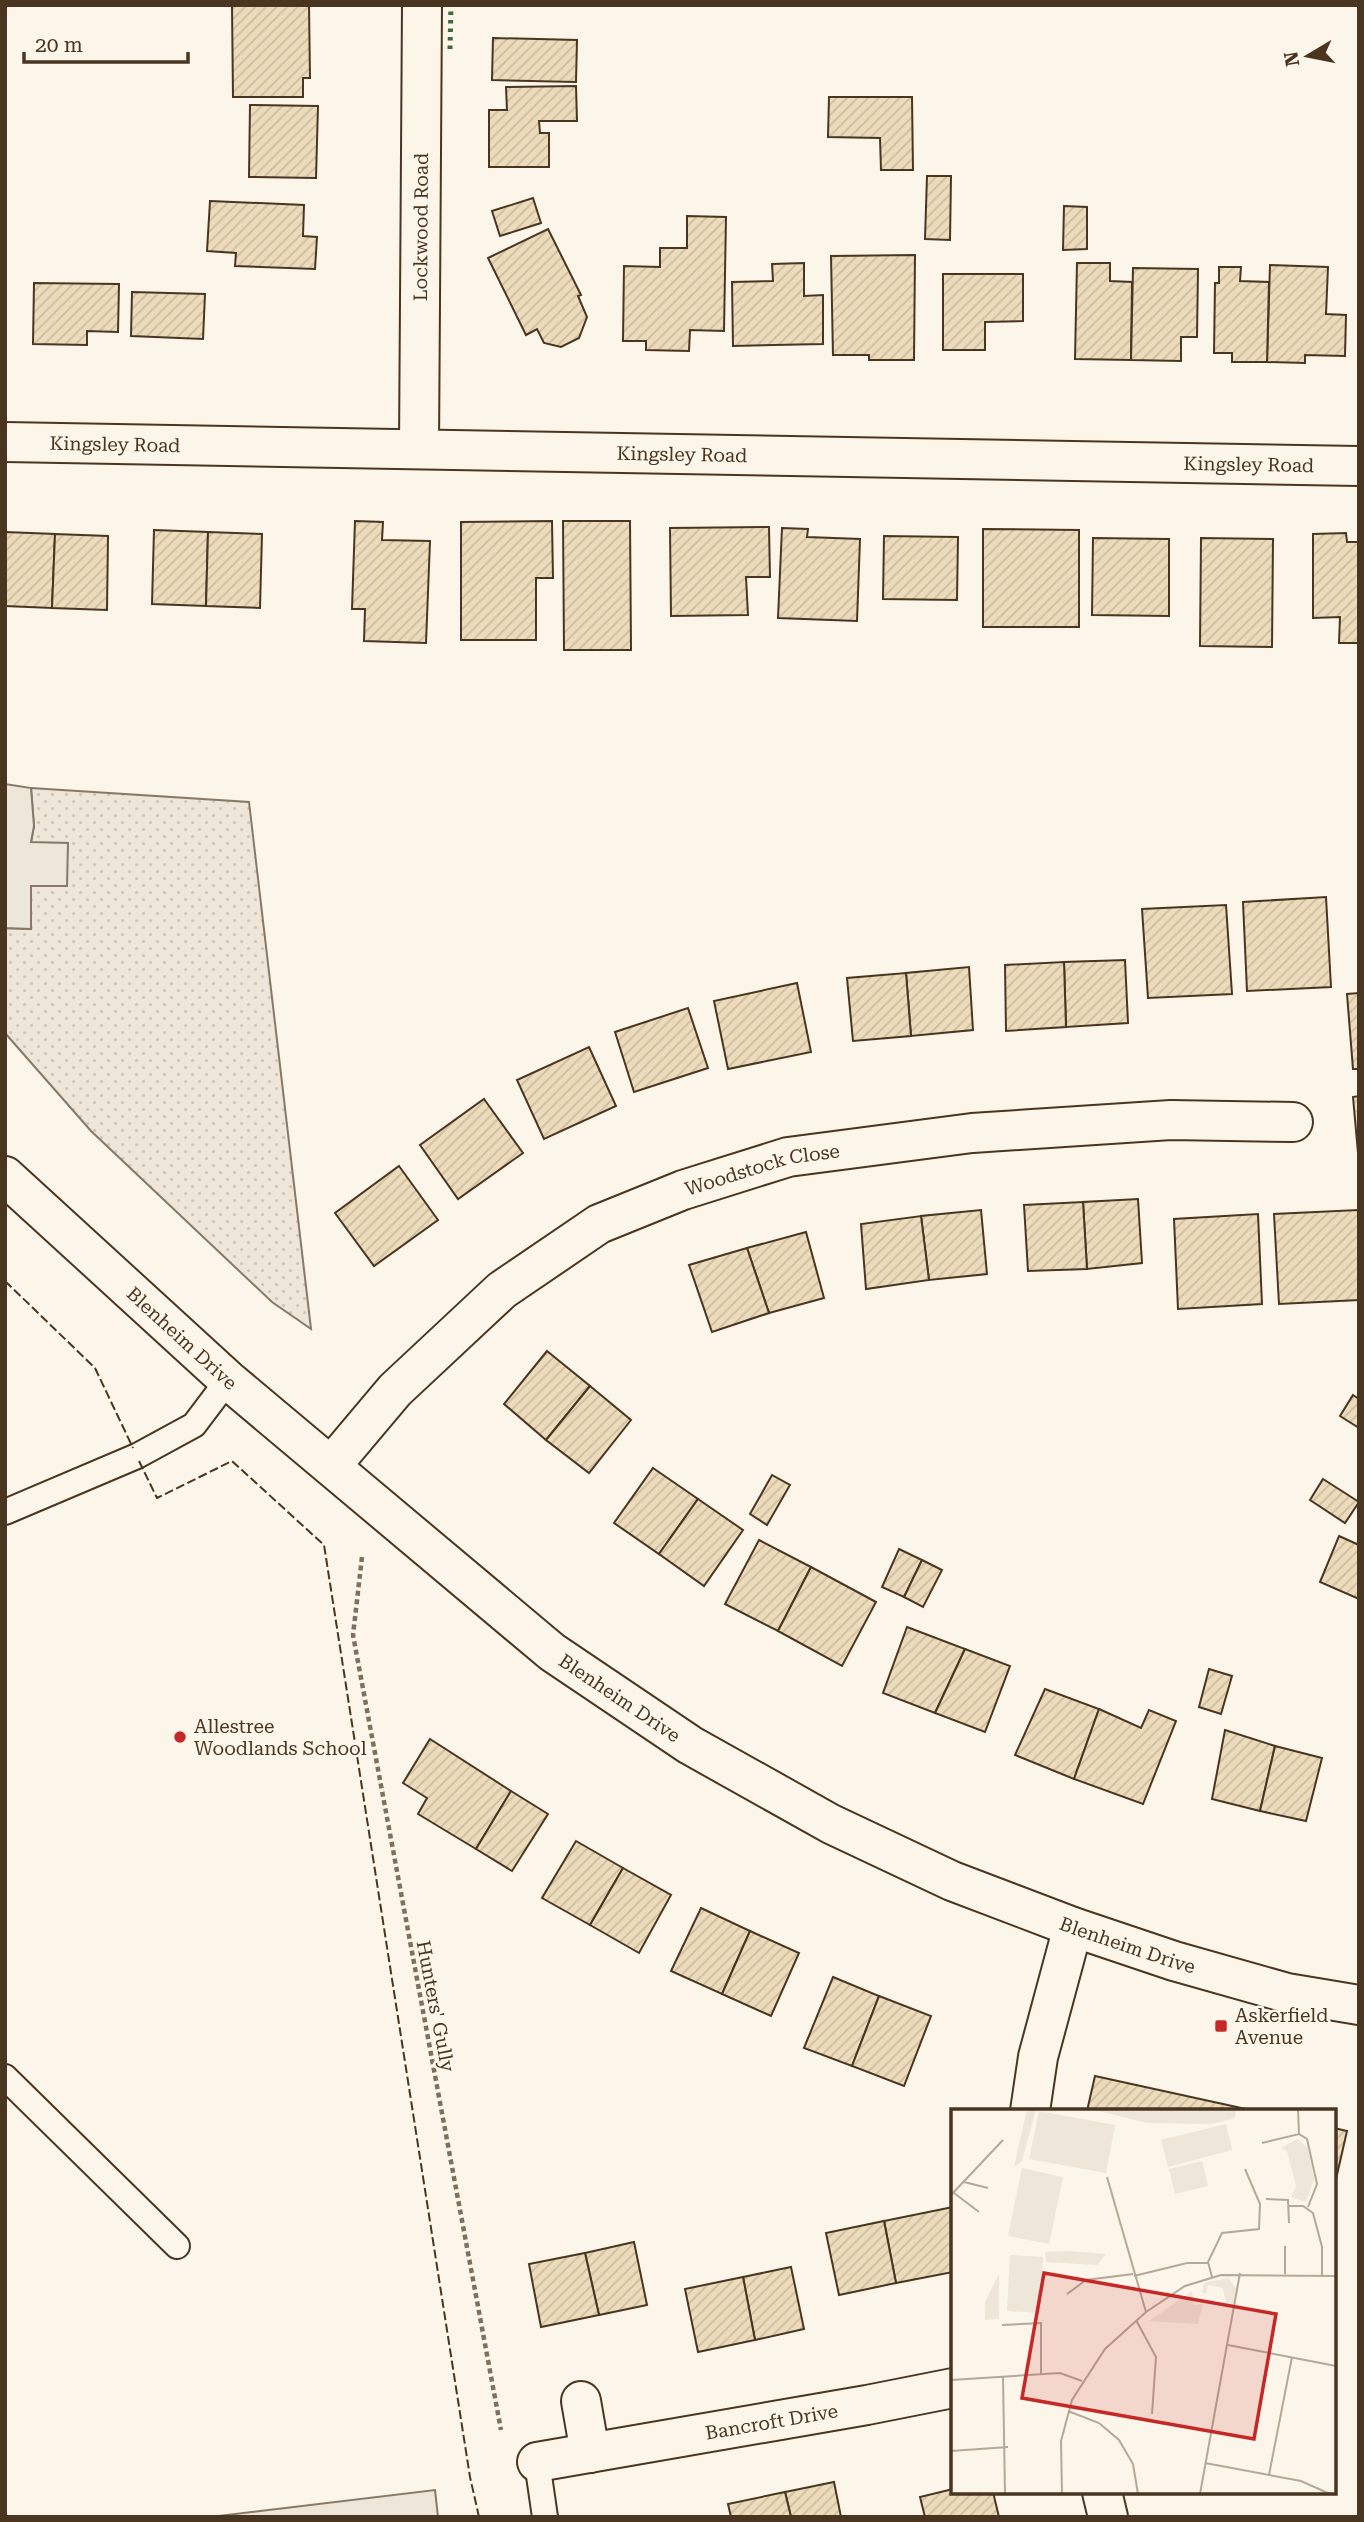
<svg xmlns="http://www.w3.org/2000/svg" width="1364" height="2522" viewBox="0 0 1364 2522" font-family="'Roboto Serif',serif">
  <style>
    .grass { fill: url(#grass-dots); stroke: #887966; stroke-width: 2 }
    .pitch { fill: #ede6d9; stroke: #887966; stroke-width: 2 }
    .parking { fill: #ede7d9; stroke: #887966; stroke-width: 2 }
    .building { fill: url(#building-hatch); stroke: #4a3520; stroke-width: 2 }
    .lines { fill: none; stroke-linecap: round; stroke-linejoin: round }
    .service-casing { stroke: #4a3520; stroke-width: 28 }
    .minor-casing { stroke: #4a3520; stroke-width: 42 }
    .tertiary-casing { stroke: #4a3520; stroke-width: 42 }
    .path { stroke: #7f6f5c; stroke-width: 4.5; stroke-dasharray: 5 3.5; stroke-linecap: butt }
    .service { stroke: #fbf6e9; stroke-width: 24 }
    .minor { stroke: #fbf6e9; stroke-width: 38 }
    .tertiary { stroke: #fbf6e9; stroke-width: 38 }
    .hedge { stroke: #436837; stroke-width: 5; stroke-dasharray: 3.5 5; stroke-linecap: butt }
    .fence { stroke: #4a3520; stroke-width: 2; stroke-dasharray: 9 3.5; stroke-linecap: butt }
    .poi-dot { fill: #c62828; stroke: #fbf6e9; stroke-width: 2.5 }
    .labels { text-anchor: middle; stroke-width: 5; stroke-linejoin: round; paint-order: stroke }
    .street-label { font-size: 19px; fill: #4a3520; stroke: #fbf6e9 }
    .poi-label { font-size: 19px; fill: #4a3520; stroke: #fbf6e9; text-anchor: start }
    .inset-road { fill: none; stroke: #b4a999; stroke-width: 2 }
    .view { fill: #c62828; fill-opacity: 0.15; stroke: #c62828; stroke-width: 3.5 }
    .inset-edge { fill: none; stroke: #4a3520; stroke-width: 3.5 }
  </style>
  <defs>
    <pattern id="grass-dots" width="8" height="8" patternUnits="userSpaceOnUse" patternTransform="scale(1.75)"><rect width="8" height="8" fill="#ede6d9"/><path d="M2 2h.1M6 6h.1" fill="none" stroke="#cdc6ba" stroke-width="1.8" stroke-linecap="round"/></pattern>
    <pattern id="building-hatch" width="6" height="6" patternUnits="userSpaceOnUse" patternTransform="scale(1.75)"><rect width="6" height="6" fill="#ecdcbc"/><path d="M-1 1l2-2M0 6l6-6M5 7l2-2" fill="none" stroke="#ccbda1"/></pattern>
  </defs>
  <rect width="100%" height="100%" fill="#fbf6e9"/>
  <path class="grass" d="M31,788L249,802L311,1329L272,1302L91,1131L5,1033V928L31,929V886H66L31,842L34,826Z"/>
  <path class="pitch" d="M435,2490L438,2517H210Z"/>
  <path class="parking" d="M5,784L31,788L34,826L31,842L68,843L67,886H31V929L5,928Z"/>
  <g class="building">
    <path d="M232,5H309L310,78H303V97H233Z"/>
    <path d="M493,38L577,40L576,82L492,80Z"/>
    <path d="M576,86L577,121H539L540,133H549V167H489V110H507L506,87Z"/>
    <path d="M829,97H912L913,170H881L880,138L828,137Z"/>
    <path d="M250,105L318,106L316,178L249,177Z"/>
    <path d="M927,176H951L950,240L925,239Z"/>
    <path d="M533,198L541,223L500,236L492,211Z"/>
    <path d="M210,201L304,205L303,236L317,237L315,269L235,266L236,253L207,251Z"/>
    <path d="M1064,206L1087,207V249L1063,250Z"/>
    <path d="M687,216L726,217L724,331L690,330L689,351L646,350V341H623L624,266L660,267V248H687Z"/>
    <path d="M548,229L581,295L578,296L587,317L579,338L561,347L544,343L537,329L526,335L488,258Z"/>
    <path d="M915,255L914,360H869V355H833L831,256Z"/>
    <path d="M804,263V296L823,295V344L733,346L732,282L773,281L772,264Z"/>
    <path d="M1077,263H1110V281L1132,282L1131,360L1075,359Z"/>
    <path d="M1270,265L1328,267L1326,314L1346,315L1345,356L1305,355V363L1267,362Z"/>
    <path d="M1219,267H1241L1240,281L1269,282L1267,362H1232V353H1214L1215,283H1219Z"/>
    <path d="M1133,268L1198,269L1197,337H1181V361L1131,360Z"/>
    <path d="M943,274H1023V321L985,322V350H943Z"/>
    <path d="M34,283L119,284L118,332L87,331V345L33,344Z"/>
    <path d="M132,292L205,294L203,339L131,336Z"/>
    <path d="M355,521L383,522L382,540L430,541L426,643L364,641L365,609H352Z"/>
    <path d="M552,521L553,578H536V640H461V522Z"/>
    <path d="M563,521H630L631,650H564Z"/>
    <path d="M769,527L770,577H746L748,615L671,616L670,528Z"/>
    <path d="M782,528L808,529L807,537L860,539L857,621L778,618Z"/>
    <path d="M983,529L1079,530V627H983Z"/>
    <path d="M154,530L208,532L206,606L152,604Z"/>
    <path d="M5,532L55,534L52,608L5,606Z"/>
    <path d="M208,532L262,534L260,608L206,606Z"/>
    <path d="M1346,533L1347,542H1359V643H1339L1340,617L1313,618V534Z"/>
    <path d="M55,534L108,536L107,610L52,608Z"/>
    <path d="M884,536L958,537L957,600L883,599Z"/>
    <path d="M1093,538L1169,539V616L1092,615Z"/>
    <path d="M1201,538L1273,539L1272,647L1200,646Z"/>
    <path d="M1326,897L1331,987L1247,991L1243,902Z"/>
    <path d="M1226,905L1232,994L1148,998L1142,909Z"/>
    <path d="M1125,960L1128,1023L1066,1027L1064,962Z"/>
    <path d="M1064,962L1066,1027L1006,1031L1005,965Z"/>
    <path d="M969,967L973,1030L911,1036L906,973Z"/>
    <path d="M906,973L911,1036L853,1041L847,978Z"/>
    <path d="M797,983L811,1052L728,1069L714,1001Z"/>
    <path d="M1359,993V1069H1353L1347,994Z"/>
    <path d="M688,1008L708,1068L634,1092L615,1032Z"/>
    <path d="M589,1047L616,1106L544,1139L517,1080Z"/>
    <path d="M1359,1096V1164L1353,1097Z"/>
    <path d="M484,1099L523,1153L458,1199L420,1145Z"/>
    <path d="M399,1166L438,1220L374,1266L335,1213Z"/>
    <path d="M1138,1199L1142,1263L1087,1269L1083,1202Z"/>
    <path d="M1083,1202L1087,1269L1028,1271L1024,1205Z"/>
    <path d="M981,1210L987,1274L929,1280L921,1216Z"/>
    <path d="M1358,1210L1359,1300L1279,1304L1274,1214Z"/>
    <path d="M1258,1214L1262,1304L1178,1309L1174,1219Z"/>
    <path d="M921,1216L929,1280L866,1289L861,1224Z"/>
    <path d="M806,1232L824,1298L769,1313L747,1248Z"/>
    <path d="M747,1248L769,1313L712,1332L689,1265Z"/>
    <path d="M547,1351L590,1386L546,1440L504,1404Z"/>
    <path d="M590,1386L631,1420L589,1473L546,1440Z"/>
    <path d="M1353,1395L1359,1399V1428L1340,1416Z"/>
    <path d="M653,1468L698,1499L659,1554L614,1523Z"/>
    <path d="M772,1475L790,1485L767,1525L750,1514Z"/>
    <path d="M1323,1479L1359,1502L1345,1523L1310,1500Z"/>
    <path d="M698,1499L743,1530L704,1586L659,1554Z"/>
    <path d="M1339,1536L1359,1545V1599L1320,1582Z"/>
    <path d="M759,1540L811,1567L778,1631L725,1604Z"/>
    <path d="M899,1549L922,1560L904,1597L882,1587Z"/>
    <path d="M922,1560L942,1570L923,1607L904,1597Z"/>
    <path d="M811,1567L876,1602L842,1666L778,1631Z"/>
    <path d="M907,1627L965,1649L935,1713L883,1693Z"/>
    <path d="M965,1649L1010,1666L985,1732L935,1713Z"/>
    <path d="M1209,1669L1232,1676L1221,1714L1199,1707Z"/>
    <path d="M1045,1689L1099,1709L1074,1779L1015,1755Z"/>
    <path d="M1099,1709L1141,1728L1149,1710L1176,1721L1143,1804L1074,1779Z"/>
    <path d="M1225,1730L1275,1746L1260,1811L1212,1799Z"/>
    <path d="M430,1739L511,1791L476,1849L418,1814L427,1798L403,1783Z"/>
    <path d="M1275,1746L1322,1758L1306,1821L1260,1811Z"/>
    <path d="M511,1791L548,1814L512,1871L476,1849Z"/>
    <path d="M576,1841L623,1868L590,1925L542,1898Z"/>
    <path d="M623,1868L671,1895L639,1953L590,1925Z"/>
    <path d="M701,1908L750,1931L722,1994L671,1971Z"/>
    <path d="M750,1931L799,1953L771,2016L722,1994Z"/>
    <path d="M833,1977L879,1996L852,2066L804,2048Z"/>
    <path d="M879,1996L931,2016L904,2086L852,2066Z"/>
    <path d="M1095,2076L1255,2111H1087Z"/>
    <path d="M1334,2128L1347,2131L1334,2188Z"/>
    <path d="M953,2207V2272L896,2283L884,2221Z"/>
    <path d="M884,2221L896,2283L839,2295L826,2233Z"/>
    <path d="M634,2242L647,2305L599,2315L585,2253Z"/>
    <path d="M585,2253L599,2315L541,2327L529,2264Z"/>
    <path d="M791,2267L804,2329L755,2340L743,2277Z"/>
    <path d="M743,2277L755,2340L698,2352L685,2289Z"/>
    <path d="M834,2482L841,2517H791L785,2492Z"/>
    <path d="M953,2489V2492H993L999,2517H925L920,2497Z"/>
    <path d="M785,2492L791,2517H731L728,2504Z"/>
  </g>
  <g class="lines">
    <defs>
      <g id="service">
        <path d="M5,1512L137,1456L194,1425L228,1380"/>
        <path d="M5,2077L177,2246"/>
        <path d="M537,2462L545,2517"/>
      </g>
      <g id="minor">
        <path id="s1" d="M5,442L1359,466"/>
        <path id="s2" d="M419,449L422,5"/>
        <path id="s3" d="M331,1466L395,1390L502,1290L599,1224L683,1190L788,1157L972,1133L1171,1120L1293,1122"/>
        <path d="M1030,2111L1038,2057L1073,1927"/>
        <path d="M581,2401L590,2453"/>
        <path id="s4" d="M537,2462L867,2405L953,2388"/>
        <path d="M1102,2492L1108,2517"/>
      </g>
      <g id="tertiary">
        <path id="s5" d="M5,1176L228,1380L552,1652L690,1745L831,1824L952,1881L1073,1927L1174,1961L1287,1993L1359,2005"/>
      </g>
    </defs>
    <use href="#service" class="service-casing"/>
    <use href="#minor" class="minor-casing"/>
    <use href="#tertiary" class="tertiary-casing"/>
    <path class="path" d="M362,1557L353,1635L501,2430"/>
    <use href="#service" class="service"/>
    <use href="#minor" class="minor"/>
    <use href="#tertiary" class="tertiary"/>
    <path class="hedge" d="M450,49L451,5"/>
    <g class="fence">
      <path d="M5,1281L95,1368L133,1448"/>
      <path d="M139,1461L157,1498L232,1461L324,1545L470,2477L479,2517"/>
    </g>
  </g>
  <g class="poi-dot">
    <circle cx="180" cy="1737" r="7"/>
    <rect x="1214" y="2019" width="14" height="14" rx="3.5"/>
  </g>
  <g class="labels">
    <g class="street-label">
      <text dy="7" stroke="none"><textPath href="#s2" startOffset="222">Lockwood Road</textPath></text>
      <text dy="7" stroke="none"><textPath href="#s1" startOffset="110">Kingsley Road</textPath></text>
      <text dy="7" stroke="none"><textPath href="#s1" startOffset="677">Kingsley Road</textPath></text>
      <text dy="7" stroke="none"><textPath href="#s1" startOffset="1244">Kingsley Road</textPath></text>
      <text dy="7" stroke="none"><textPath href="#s3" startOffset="536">Woodstock Close</textPath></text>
      <text dy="7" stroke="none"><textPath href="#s5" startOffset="240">Blenheim Drive</textPath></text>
      <text dy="7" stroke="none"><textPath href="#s5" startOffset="807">Blenheim Drive</textPath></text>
      <text dy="7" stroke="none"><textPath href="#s5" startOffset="1374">Blenheim Drive</textPath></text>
      <text transform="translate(436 2006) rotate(79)" y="7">Hunters' Gully</text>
      <text dy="7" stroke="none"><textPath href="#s4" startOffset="238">Bancroft Drive</textPath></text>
    </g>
    <g class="poi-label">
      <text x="194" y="1733">Allestree<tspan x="194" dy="22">Woodlands School</tspan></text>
      <text x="1235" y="2022">Askerfield<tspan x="1235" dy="22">Avenue</tspan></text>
    </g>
  </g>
  <g transform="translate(951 2109)">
    <rect width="385" height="385" fill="#fbf6e9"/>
    <path d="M346,30L357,39L363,71L355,93L340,88L345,77L336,42L330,39ZM278,169L285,179L282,197L275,195L272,179L257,176L255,185L251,183L253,174ZM241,182L243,196L252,195L247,215L198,212Z" fill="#ede6d9"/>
    <path d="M76,0H85L71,52L63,58ZM94,143L116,142L155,145L146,156L95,153Z" fill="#ede6d9"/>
    <path d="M139,0H285L284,9L261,15L196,14ZM251,52L257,77L224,85L218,60ZM48,165V210L34,211V193Z" fill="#ede6d9"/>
    <path d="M88,2L164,16L155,64L78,50ZM275,15L281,41L217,58L210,31ZM71,59L112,68L98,135L57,127ZM59,146L92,148L89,204L56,202Z" fill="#ede6d9"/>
    <path class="inset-road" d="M347,0L348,25M311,34L348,25L356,30L366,75L357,98M156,68L195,203M13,73L37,79M3,84L28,103M0,86L52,31M315,90L337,91L338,114M337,97H352L362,104L371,138V167M334,137V165M183,167L236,154H257M261,168L257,153L271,124L308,120L309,95L294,60M116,185L135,171L182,165M185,211L205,248L201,305M51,216L90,214V265M277,236L385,257M52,267L54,385M0,271L109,264L131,272M117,302L148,314L168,331L182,355L187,385M0,342L57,338M254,354L350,372L379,385M318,366L341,248M111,385L110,332L121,291L154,240L195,203L234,177L270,166L385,167M249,385L289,164"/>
    <path class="view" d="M93,164L325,205L303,330L71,289Z"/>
    <rect width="385" height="385" class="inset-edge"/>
  </g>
  <rect width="1364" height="2522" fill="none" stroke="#4a3520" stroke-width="14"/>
  <g transform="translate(1308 56) rotate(260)" stroke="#fbf6e9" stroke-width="5" paint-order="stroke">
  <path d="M0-5L12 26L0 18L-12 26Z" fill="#4a3520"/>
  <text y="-10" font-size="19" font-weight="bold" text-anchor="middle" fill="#4a3520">N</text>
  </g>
  <path d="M24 52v10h164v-10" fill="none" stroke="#4a3520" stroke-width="3.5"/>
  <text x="35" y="52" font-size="21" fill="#4a3520" stroke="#fbf6e9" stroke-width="5" paint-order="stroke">20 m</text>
</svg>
